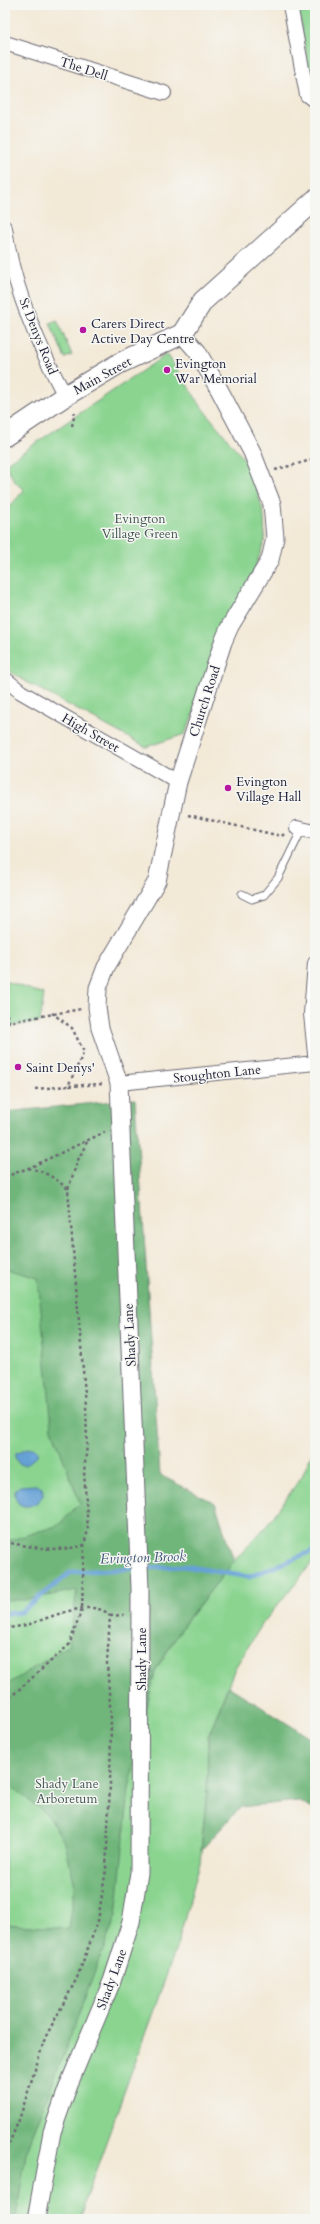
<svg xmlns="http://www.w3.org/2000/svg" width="320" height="2224" viewBox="0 0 320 2224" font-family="Cardo,serif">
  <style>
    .green { fill: #8ad490; stroke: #567b66 }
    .forest { fill: #6fb67a; stroke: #486c5a }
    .water { fill: #66a1d6; stroke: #446288 }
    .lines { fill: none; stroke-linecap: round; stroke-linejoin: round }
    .stream { stroke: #66a1d6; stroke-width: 5 }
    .service-casing { stroke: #6b6872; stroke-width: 9 }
    .minor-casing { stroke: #6b6872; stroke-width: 16 }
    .tertiary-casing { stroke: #6b6872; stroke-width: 19 }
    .secondary-casing { stroke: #6b6872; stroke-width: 22 }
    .path { stroke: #6b6872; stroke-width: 2.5; stroke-dasharray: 3 3; stroke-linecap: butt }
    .service { stroke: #fff; stroke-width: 7 }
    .minor { stroke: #fff; stroke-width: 14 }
    .tertiary { stroke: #fff; stroke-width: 17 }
    .secondary { stroke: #fff; stroke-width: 20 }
    .poi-dot { fill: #b5179e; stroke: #f6f6f2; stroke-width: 1.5 }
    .labels { text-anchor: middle; stroke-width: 3; stroke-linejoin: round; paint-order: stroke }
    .street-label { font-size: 13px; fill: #22223b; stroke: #f6f6f2 }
    .poi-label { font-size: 13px; fill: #22223b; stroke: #f6f6f2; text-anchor: start }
    .park-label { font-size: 13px; fill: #415754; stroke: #f6f6f2 }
    .water-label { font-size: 14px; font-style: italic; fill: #3d5579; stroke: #f6f6f2 }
  </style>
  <rect width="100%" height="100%" fill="#f6f6f2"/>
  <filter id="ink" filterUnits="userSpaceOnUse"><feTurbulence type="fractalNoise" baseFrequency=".025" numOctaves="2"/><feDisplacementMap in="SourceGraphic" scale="8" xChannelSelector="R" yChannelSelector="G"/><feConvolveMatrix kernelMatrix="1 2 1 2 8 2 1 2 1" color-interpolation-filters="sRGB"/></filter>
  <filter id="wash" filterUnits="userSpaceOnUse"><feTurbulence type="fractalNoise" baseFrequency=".012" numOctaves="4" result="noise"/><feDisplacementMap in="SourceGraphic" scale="16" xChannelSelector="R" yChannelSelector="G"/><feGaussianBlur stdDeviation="0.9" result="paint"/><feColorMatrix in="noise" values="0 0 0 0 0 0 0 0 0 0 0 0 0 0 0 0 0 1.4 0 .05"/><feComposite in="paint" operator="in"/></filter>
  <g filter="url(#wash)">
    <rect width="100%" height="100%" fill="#f3e9d7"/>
    <g class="green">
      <path d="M298,5H315V89L310,82Z"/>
      <path d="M57,320L72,355L65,358L50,323Z"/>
      <path d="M167,354L203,409L244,459L257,490L264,515L265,540L255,568L185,734L146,747L28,683L5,668V512L24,490L15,482L5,464Z"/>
      <path d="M5,981L44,994L40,1022L5,1027Z"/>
      <path d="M66,1143L129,1786L155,1671L187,1620L234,1561L268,1524L302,1476L315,1447V1559L263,1623L235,1668L208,1737L207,1790L200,1863L177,1946L85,2200L82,2219H5V1165Z"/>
    </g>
    <g class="forest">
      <path d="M135,1099L160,1475L215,1503L234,1561L187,1620L155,1671L129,1789L116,1916L26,2153L16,2219H5V1924L69,1929L75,1886L65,1843L48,1816L5,1781V1686L69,1645L77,1590L26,1600H5V1542L59,1525L80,1503L52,1429L38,1278L10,1270L5,1273V1112Z"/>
      <path d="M228,1686L315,1741V1810L298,1801L241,1807L201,1850L207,1790L208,1737Z"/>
    </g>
    <g class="water">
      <path d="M28,1448H35L38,1452L36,1457L25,1465L19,1464L15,1457L16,1453Z"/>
      <path d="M36,1485L42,1488L44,1493C37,1510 13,1512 15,1490L20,1486Z"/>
    </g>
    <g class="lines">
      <path class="stream" d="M5,1614L21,1612L71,1572L184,1566L249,1577L315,1550"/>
    </g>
  </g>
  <g filter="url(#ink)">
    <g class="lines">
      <defs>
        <path id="service" d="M242,894L252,899L264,895L278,878L302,829"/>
        <g id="minor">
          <path d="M290,5L307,95L315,101"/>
          <path d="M5,43L164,93"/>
          <path d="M5,228C12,286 38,345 65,396"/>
          <path d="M5,679L21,692L178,782"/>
          <path d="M297,828L315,832"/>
          <path d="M315,963L311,1014L315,1054"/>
          <path d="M119,1083L315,1063"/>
        </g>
        <path id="tertiary" d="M36,2219L52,2132L69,2084L112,1981L131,1922L139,1873L140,1589L119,1083L100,1028L97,1007L98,988L106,967L157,881L178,782L223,642L230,626L270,560L275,538L272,504L252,452L220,391L197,351L182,334"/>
        <path id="secondary" d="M5,436L65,396L118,364L182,334L203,301L315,200"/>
      </defs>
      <use href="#service" class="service-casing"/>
      <use href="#minor" class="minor-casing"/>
      <use href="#tertiary" class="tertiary-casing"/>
      <use href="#secondary" class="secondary-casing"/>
      <g class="path">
        <path d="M72,426L75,412"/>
        <path d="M275,470L315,459"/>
        <path d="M188,815L281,836L285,834"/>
        <path d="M5,1008L9,1022L81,1009"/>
        <path d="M5,1023L9,1022"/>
        <path d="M69,1086L102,1084"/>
        <path d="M35,1089L68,1086L84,1052L72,1028L52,1013"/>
        <path d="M5,1177L31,1167L105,1132"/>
        <path d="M68,1189L78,1160L88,1140"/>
        <path d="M5,1542C32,1547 57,1553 84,1545L88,1530L84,1472L87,1445L86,1406L68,1189C55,1178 43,1170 27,1168"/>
        <path d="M110,1616L124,1615"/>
        <path d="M5,1629C14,1627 24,1626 33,1623C51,1617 95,1597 110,1616L107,1663L111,1720L110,1785L106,1869L98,1921L77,1978L45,2038L19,2120L5,2153"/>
        <path d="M5,1702L69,1645L82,1609L84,1545"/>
      </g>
      <use href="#service" class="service"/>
      <use href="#minor" class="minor"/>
      <use href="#tertiary" class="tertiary"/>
      <use href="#secondary" class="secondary"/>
    </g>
  </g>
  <g class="poi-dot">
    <circle cx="83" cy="330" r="4"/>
    <circle cx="167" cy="370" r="4"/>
    <circle cx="228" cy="788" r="4"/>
    <circle cx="18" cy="1067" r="4"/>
  </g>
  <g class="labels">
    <g class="street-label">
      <text transform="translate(84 68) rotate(18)" y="5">The Dell</text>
      <text transform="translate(39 336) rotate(68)" y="5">St Denys Road</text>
      <text transform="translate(102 375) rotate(-29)" y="5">Main Street</text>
      <text transform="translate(204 701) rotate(-72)" y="5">Church Road</text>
      <text transform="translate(91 732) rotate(30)" y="5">High Street</text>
      <text transform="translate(217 1073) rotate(-6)" y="5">Stoughton Lane</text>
      <text transform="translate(129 1335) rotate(-93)" y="5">Shady Lane</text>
      <text transform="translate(141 1659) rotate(-90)" y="5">Shady Lane</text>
      <text transform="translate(111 1979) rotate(-70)" y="5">Shady Lane</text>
    </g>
    <g class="poi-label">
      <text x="91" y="328">Carers Direct<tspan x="91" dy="15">Active Day Centre</tspan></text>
      <text x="175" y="368">Evington<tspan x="175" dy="15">War Memorial</tspan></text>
      <text x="236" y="786">Evington<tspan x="236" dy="15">Village Hall</tspan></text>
      <text x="26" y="1072">Saint Denys'</text>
    </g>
    <g class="park-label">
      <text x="140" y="523">Evington<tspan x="140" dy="15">Village Green</tspan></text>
      <text x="67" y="1788">Shady Lane<tspan x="67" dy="15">Arboretum</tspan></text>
    </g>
    <g class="water-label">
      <text transform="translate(143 1557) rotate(-2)" y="5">Evington Brook</text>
    </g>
  </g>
  <rect width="320" height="2224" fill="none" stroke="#f6f6f2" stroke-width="20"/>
</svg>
